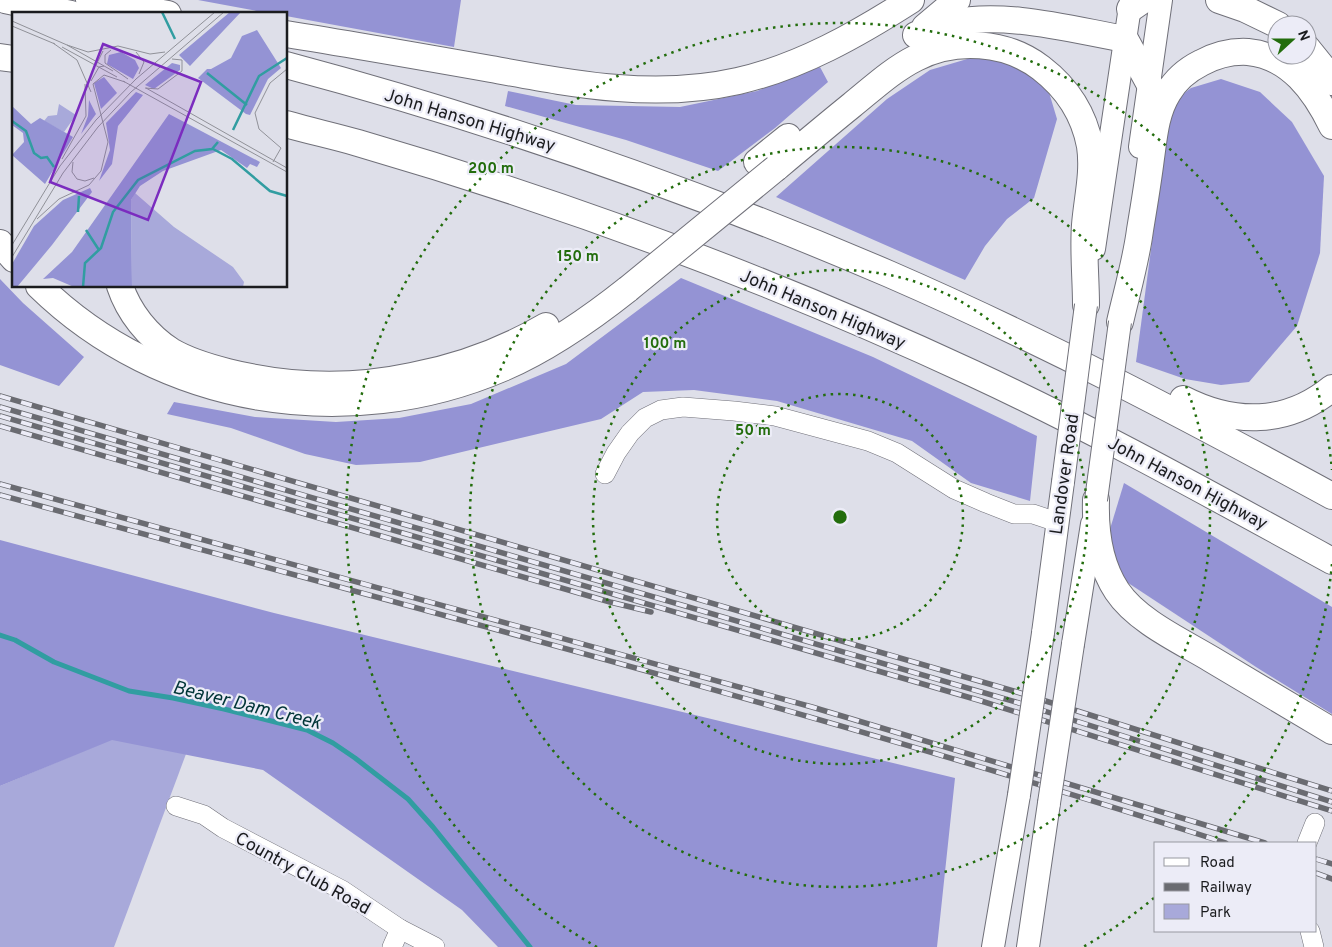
<svg xmlns="http://www.w3.org/2000/svg" width="1332" height="947" viewBox="0 0 1332 947" font-family="Overpass,sans-serif">
  <style>
    .green { fill: #a8a9da }
    .forest { fill: #9493d4 }
    .lines { fill: none; stroke-linecap: round; stroke-linejoin: round }
    .stream { stroke: #319da1; stroke-width: 5 }
    .minor-casing { stroke: #707079; stroke-width: 20 }
    .major-casing { stroke: #707079; stroke-width: 24 }
    .highway-casing { stroke: #707079; stroke-width: 28 }
    .minor { stroke: #fff; stroke-width: 19 }
    .major { stroke: #fff; stroke-width: 22 }
    .highway { stroke: #fff; stroke-width: 26 }
    .rail-casing { stroke: #6a6b71; stroke-width: 5.5 }
    .rail { stroke: #ececf7; stroke-width: 4; stroke-dasharray: 11; stroke-linecap: butt }
    .major-bridge-casing { stroke: #707079; stroke-width: 24; stroke-linecap: butt }
    .highway-bridge-casing { stroke: #707079; stroke-width: 28; stroke-linecap: butt }
    .major-bridge { stroke: #fff; stroke-width: 22 }
    .highway-bridge { stroke: #fff; stroke-width: 26 }
    .ring { fill: none; stroke: #236d0d; stroke-width: 2.5; stroke-dasharray: 2.5 5 }
    .labels { text-anchor: middle; stroke-width: 4.5; stroke-linejoin: round; paint-order: stroke }
    .street-label { font-size: 18px; fill: #1b1c1f; stroke: #ececf7 }
    .water-label { font-size: 19px; font-style: italic; fill: #013537; stroke: #ececf7 }
    .inset-river { fill: none; stroke: #319da1; stroke-width: 2.5 }
    .inset-road { fill: none; stroke: #909198; stroke-width: 1 }
    .view { fill: #7b2cbf; fill-opacity: 0.15; stroke: #7b2cbf; stroke-width: 2.5 }
    .inset-edge { fill: none; stroke: #1b1c1f; stroke-width: 2.5 }
    .centre { fill: #236d0d; stroke: #ececf7; stroke-width: 2.5 }
    .ring-label { font-size: 15px; text-anchor: middle; font-weight: bold; fill: #236d0d; stroke: #ececf7; stroke-width: 4.5; stroke-linejoin: round; paint-order: stroke }
  </style>
  <rect width="100%" height="100%" fill="#dedfe9"/>
  <path class="green" d="M112,739L186,754L114,947H0V786Z"/>
  <g class="forest">
    <path d="M198,0H461L454,47L286,16V14H273Z"/>
    <path d="M974,57L1014,63L1048,89L1057,119L1034,198L1007,219L985,246L965,280L776,197L887,99L930,70Z"/>
    <path d="M820,67L828,82L775,128L718,171L626,140L505,106L508,91L576,105L680,107L757,91Z"/>
    <path d="M1221,79L1260,92L1292,122L1324,176L1320,253L1297,326L1249,382L1221,385L1185,379L1136,362L1167,129L1175,100L1191,88Z"/>
    <path d="M681,278L873,357L1037,436L1030,501L971,483L912,441L777,401L694,390L643,392L601,419L420,462L356,465L305,454L231,428L167,414L174,402L255,417L336,422L399,418L471,404L566,364Z"/>
    <path d="M0,279L23,303L84,357L59,386L0,365Z"/>
    <path d="M1124,483L1332,607V714L1256,667L1116,575L1110,529Z"/>
    <path d="M0,540L274,613L955,778L937,947H498L462,910L263,770L112,740L0,786Z"/>
  </g>
  <g class="lines">
    <path class="stream" d="M0,635L15,640L54,662L129,691L173,698L224,709L307,730L333,743L355,758L408,799L433,827L530,947"/>
    <defs>
      <g id="minor">
        <path d="M605,474L616,453L630,433L645,418L661,410L683,407L734,411L775,416L868,441L897,453L954,489L986,503L1014,514H1033L1057,522"/>
        <path d="M176,806L204,815L223,828L342,890L400,929L435,947"/>
        <path d="M1307,843L1315,823"/>
        <path d="M1310,931L1314,947"/>
        <path d="M392,947L400,929"/>
      </g>
      <g id="major">
        <path d="M1140,147L1161,0"/>
        <path d="M1094,249L1131,0"/>
        <path d="M1043,633L1063,482"/>
        <path d="M1073,644L1092,524"/>
        <path d="M993,947L1019,795"/>
        <path d="M1028,947L1049,803"/>
      </g>
      <g id="highway">
        <path d="M5,0L71,14"/>
        <path d="M89,0L168,14"/>
        <path d="M1219,0L1245,9L1278,25"/>
        <path d="M1130,9L1143,0"/>
        <path d="M925,27L957,0"/>
        <path d="M286,34C355,45 423,57 491,69C573,84 654,100 738,81C800,67 858,34 911,0"/>
        <path d="M916,35C928,30 940,25 952,23C1005,11 1073,30 1125,39L1149,83"/>
        <path d="M1307,48L1324,69L1332,82"/>
        <path d="M0,57L14,59"/>
        <path d="M286,65C492,120 693,190 889,274C1041,340 1187,417 1332,496"/>
        <path d="M286,124C310,131 334,136 358,143C568,204 774,281 972,373C1095,430 1213,496 1332,561"/>
        <path d="M757,162L788,137"/>
        <path d="M776,168C801,147 826,126 852,105C872,89 892,70 916,58C955,38 1006,41 1041,68C1067,88 1084,114 1090,146C1094,173 1087,199 1085,225C1083,251 1086,279 1086,305"/>
        <path d="M0,243L14,259"/>
        <path d="M39,286C161,405 347,435 503,368C549,348 589,320 628,289"/>
        <path d="M120,286C129,313 148,336 171,351C188,361 208,367 228,372C288,387 351,389 412,376C459,367 505,350 546,326"/>
        <path d="M1120,322C1127,291 1136,261 1140,230C1144,206 1148,182 1151,158C1154,136 1156,112 1168,93C1176,79 1187,70 1201,63C1216,55 1231,51 1248,52C1290,56 1315,91 1332,126"/>
        <path d="M1183,399C1234,425 1287,425 1332,388"/>
        <path d="M1096,500C1095,531 1099,564 1117,591C1137,621 1181,641 1211,659C1252,683 1292,707 1332,731"/>
      </g>
    </defs>
    <use href="#minor" class="minor-casing"/>
    <use href="#major" class="major-casing"/>
    <use href="#highway" class="highway-casing"/>
    <use href="#minor" class="minor"/>
    <use href="#major" class="major"/>
    <use href="#highway" class="highway"/>
    <defs>
      <g id="rail">
        <path d="M0,396L1017,692L1332,791"/>
        <path d="M0,407L1019,703L1332,802"/>
        <path d="M0,416L978,700L1332,811"/>
        <path d="M0,426L610,602L651,612"/>
        <path d="M0,484L812,707L1265,843"/>
        <path d="M0,495C410,607 822,713 1226,843"/>
        <path d="M1316,859L1332,864"/>
        <path d="M1316,873L1332,879"/>
      </g>
    </defs>
    <use href="#rail" class="rail-casing"/>
    <use href="#rail" class="rail"/>
    <defs>
      <g id="major-bridge">
        <path d="M1063,482L1086,305"/>
        <path d="M1096,500L1120,322"/>
        <path d="M1019,795L1043,633"/>
        <path d="M1049,803L1073,644"/>
      </g>
      <path id="highway-bridge" d="M628,289L776,168"/>
    </defs>
    <use href="#major-bridge" class="major-bridge-casing"/>
    <use href="#highway-bridge" class="highway-bridge-casing"/>
    <use href="#major-bridge" class="major-bridge"/>
    <use href="#highway-bridge" class="highway-bridge"/>
  </g>
  <g class="ring">
    <circle cx="840" cy="517" r="123"/>
    <circle cx="840" cy="517" r="247"/>
    <circle cx="840" cy="517" r="370"/>
    <path d="M1332 564A494 494 0 0 1 1213 841M1154 898A494 494 0 0 1 1083 947M597 947A494 494 0 1 1 1332 470"/>
  </g>
  <g class="labels">
    <g class="street-label">
      <text transform="translate(470 120) rotate(17)" y="6">John Hanson Highway</text>
      <text transform="translate(823 309) rotate(23)" y="6">John Hanson Highway</text>
      <text transform="translate(1064 474) rotate(-82)" y="6">Landover Road</text>
      <text transform="translate(1188 483) rotate(28)" y="6">John Hanson Highway</text>
      <text transform="translate(303 873) rotate(29)" y="6">Country Club Road</text>
    </g>
    <g class="water-label">
      <text transform="translate(247 704) rotate(14)" y="7">Beaver Dam Creek</text>
    </g>
  </g>
  <g transform="translate(12 12)">
    <rect width="275" height="275" fill="#dedfe9"/>
    <path d="M47,92L64,103L52,120L32,109L36,104L45,103ZM123,181L162,215L221,255L232,270L231,275H120L119,188Z" fill="#a8a9da"/>
    <path d="M218,0H229L178,54L167,43ZM245,18L269,56L256,67L238,103L234,102L186,66L195,57H199L219,46L230,24ZM109,40L123,48L127,56L121,67L95,52L97,43ZM160,51L168,53V58L142,77L133,73ZM92,65L105,81L89,97L82,71ZM124,80L131,83L106,114L100,152L87,169L98,138L94,111ZM77,88L84,102L69,122L76,104ZM0,94L19,112L28,106L61,125L33,172L0,143L12,130L11,121L0,113ZM157,102L248,150L245,155L238,152L235,156L209,138L151,159L128,174L119,188L120,275H62L41,266L31,267L60,240ZM78,176L80,180L40,233L5,275H0V252L22,214L51,188Z" fill="#9493d4"/>
    <path class="inset-river" d="M150,0L163,27M195,61L235,93M0,109L14,119L22,141L29,146L35,145L42,155M221,118L247,64L275,46M201,137L220,147L258,179L275,184M66,200L67,184M74,218L87,238M71,275L73,251L89,236L101,200L126,168L183,139L200,137L206,130"/>
    <path class="inset-road" d="M0,9L55,33L101,59M0,14L43,32M41,31L65,48L79,80M55,33L76,40L106,34L138,42L153,40M50,35L105,65M99,38L93,43V51L116,67M124,40L132,50L127,62M84,53L91,39M79,69L87,55L92,54M111,69L275,160M133,76L146,77L170,59V48L160,47M134,76L275,156M50,147L74,104L73,72M61,150L60,160L65,167L73,169L82,166M261,150L269,136L247,117L243,101L258,71L275,57M25,207L47,187L77,173L89,159L96,130L81,72L92,63L113,70M0,233L48,154L84,108L124,67L203,0M0,245L51,161L86,115L119,80L212,0"/>
    <path class="view" d="M91,32L189,70L136,208L38,170Z"/>
    <rect width="275" height="275" class="inset-edge"/>
  </g>
  <circle cx="840" cy="517" r="8" class="centre"/>
  <g class="ring-label">
    <text x="491" y="173">200 m</text>
    <text x="578" y="261">150 m</text>
    <text x="665" y="348">100 m</text>
    <text x="753" y="435">50 m</text>
  </g>
  <rect x="1154" y="842" width="162" height="90" fill="#ececf7" stroke="#9899a1"/>
  <rect x="1164" y="858" width="25" height="8" fill="#ffffff" stroke="#9899a1"/>
  <text x="1200" y="867" font-size="15" fill="#1b1c1f">Road</text>
  <rect x="1164" y="883" width="25" height="8" fill="#6a6b71" stroke="#9899a1"/>
  <text x="1200" y="892" font-size="15" fill="#1b1c1f">Railway</text>
  <rect x="1164" y="904" width="25" height="15" fill="#a8a9da" stroke="#9899a1"/>
  <text x="1200" y="917" font-size="15" fill="#1b1c1f">Park</text>
  <g transform="translate(1292 40) rotate(69)"><circle r="24" fill="#ececf7" stroke="#9899a1"/>
  <path d="M0-4L9 19L0 12L-9 19Z" fill="#236d0d"/>
  <text y="-8" font-size="14" font-weight="bold" text-anchor="middle" fill="#1b1c1f">N</text>
  </g>
</svg>
